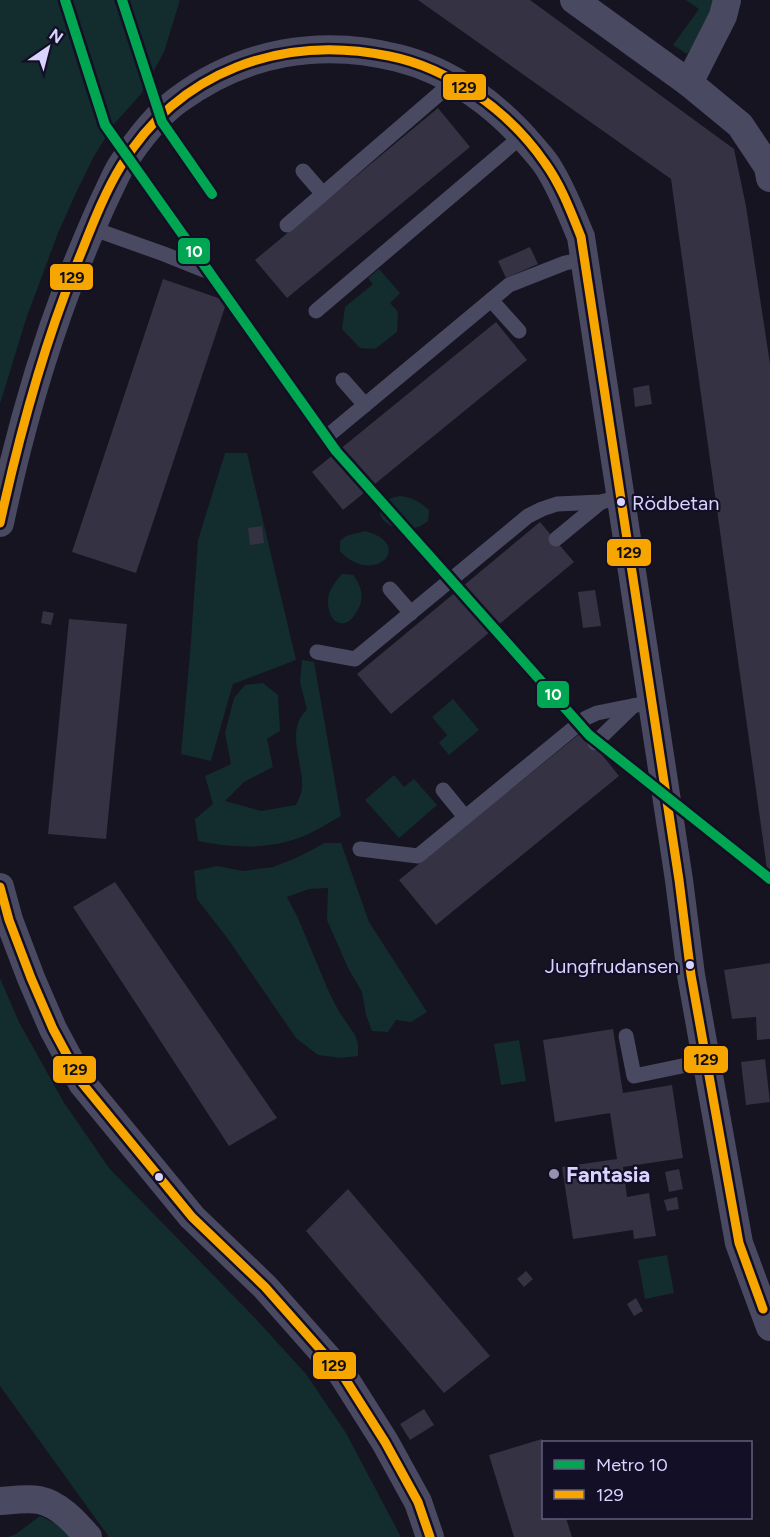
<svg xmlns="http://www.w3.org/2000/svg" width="770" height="1537" viewBox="0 0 770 1537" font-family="Figtree,sans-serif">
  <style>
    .green { fill: #132c2d }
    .building { fill: #343243 }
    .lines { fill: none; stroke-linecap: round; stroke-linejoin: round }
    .lane { stroke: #4a4962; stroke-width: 15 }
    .street { stroke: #4a4962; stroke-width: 28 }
    .bus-1-casing { stroke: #130f26; stroke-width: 14 }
    .bus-1 { stroke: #f7a600; stroke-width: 9 }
    .metro-1-casing { stroke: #130f26; stroke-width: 15 }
    .metro-1 { stroke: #00a651; stroke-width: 10 }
    .bus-dot { fill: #d9d4ff; stroke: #130f26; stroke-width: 2 }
    .poi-dot { fill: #9591b1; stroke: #130f26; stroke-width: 2 }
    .labels { text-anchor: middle; stroke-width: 4.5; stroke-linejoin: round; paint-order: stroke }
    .bus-label { font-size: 20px; fill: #d9d4ff; stroke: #130f26; text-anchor: start }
    .poi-label { font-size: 22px; font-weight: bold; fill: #d9d4ff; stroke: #130f26; text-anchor: start }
    .line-badge { stroke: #130f26; stroke-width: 2 }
    .badge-label { font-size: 16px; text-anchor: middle; font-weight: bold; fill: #fff }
    .pale-badge-label { font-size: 16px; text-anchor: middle; font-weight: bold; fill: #111 }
  </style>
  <rect width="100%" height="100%" fill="#161421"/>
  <g class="green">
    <path d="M0,0H180L164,52L141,94L115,123L94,156L75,195L58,233L26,319L0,404Z"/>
    <path d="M686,0H717L708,22L687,54L673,45L699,9Z"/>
    <path d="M379,269L400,293L390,303L398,312L397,332L375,349L360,348L342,329L345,307L373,284L368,278Z"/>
    <path d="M225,453H247L296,660L233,684L211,761L181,754L190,654L198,540Z"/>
    <path d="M400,496C412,497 420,502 429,510L428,521C396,547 354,504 400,496Z"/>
    <path d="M365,531C416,544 374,588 340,551V541L346,536Z"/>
    <path d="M342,574L353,575C363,587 365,602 355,614C353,618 349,622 345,623C330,626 326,605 329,594C331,587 337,580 342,574Z"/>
    <path d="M302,660L314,662L341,816C329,822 317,831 304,836C270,850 233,848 198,841L195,819L213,804L205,776L231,764L225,733L234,698L245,685L263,683L278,695L280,731L267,739L273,767L244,782L225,801L261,811L296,805C298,800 302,793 302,787C303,762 285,729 307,710L300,682Z"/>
    <path d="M453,699L479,730L449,755L439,743L447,735L432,717Z"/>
    <path d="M394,775L404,787L414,779L437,805L399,838L365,800Z"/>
    <path d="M325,843H341L369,922L427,1012L411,1022L396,1020L388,1032L372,1031L366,1015L362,992L348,968L327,920L328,888L309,889L287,897L298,918L328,990L338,1010L355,1035L358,1044V1056L341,1058L318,1055L296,1038L228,939L197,899L194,871L217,866L243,871L273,867L296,858Z"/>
    <path d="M0,978L19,1022L63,1101L109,1168L255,1318L306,1374L346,1433L401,1537H109L0,1386Z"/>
    <path d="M519,1040L526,1081L501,1085L494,1044Z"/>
    <path d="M667,1255L674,1293L645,1299L638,1260Z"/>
    <path d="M40,1516L59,1525L70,1537H8L16,1534Z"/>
  </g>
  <g class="building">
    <path d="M418,0H530L734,149L746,206L770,364V869H767L671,179Z"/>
    <path d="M438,108L470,147L287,298L255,260Z"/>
    <path d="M530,247L538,264L506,278L498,261Z"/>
    <path d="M163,279L227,301L136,573L72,552Z"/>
    <path d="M496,322L527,360L343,510L312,472Z"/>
    <path d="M649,385L652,404L635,407L633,388Z"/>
    <path d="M540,522L574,562L391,714L357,674Z"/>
    <path d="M262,526L264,543L250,545L248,528Z"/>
    <path d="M595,590L601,626L583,628L578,592Z"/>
    <path d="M43,611L54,613L51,625L41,623Z"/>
    <path d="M69,619L127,624L106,839L48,834Z"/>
    <path d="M583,731L619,776L436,925L399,880Z"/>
    <path d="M115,882L277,1118L229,1146L73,907Z"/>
    <path d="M770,963V1039L757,1040L756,1017L732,1019L724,970Z"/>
    <path d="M613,1029L623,1093L672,1085L683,1158L623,1167L627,1197L649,1193L656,1236L634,1239L633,1230L573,1239L562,1167L617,1159L610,1113L555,1122L543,1040Z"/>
    <path d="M765,1059L770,1102L746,1105L741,1062Z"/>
    <path d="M679,1169L683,1189L669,1192L665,1172Z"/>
    <path d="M348,1189L490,1356L444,1393L306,1231Z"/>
    <path d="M677,1197L679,1209L667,1211L664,1200Z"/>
    <path d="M526,1271L533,1279L524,1287L517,1279Z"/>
    <path d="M636,1298L643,1311L634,1316L627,1304Z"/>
    <path d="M424,1409L434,1425L410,1440L400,1424Z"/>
    <path d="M542,1439L544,1444V1518H566L572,1537H514L489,1455Z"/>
  </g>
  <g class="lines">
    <g class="lane">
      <path d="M303,171L323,194"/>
      <path d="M287,225L454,81"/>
      <path d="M91,228L164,254L204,270"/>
      <path d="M491,300L519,331"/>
      <path d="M316,311L523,135"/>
      <path d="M343,380L365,405"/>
      <path d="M330,434L509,285L565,263L585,259"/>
      <path d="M556,539L601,502"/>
      <path d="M390,589L411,613"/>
      <path d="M317,652L355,659L528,516L542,509L557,504L601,502L620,497"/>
      <path d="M595,743L633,706"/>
      <path d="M443,790L465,817"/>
      <path d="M360,849L418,856L586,718L597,713L652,702"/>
      <path d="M626,1036L634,1076L706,1061"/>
    </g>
    <g class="street">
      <path d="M574,0L689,83L740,125L768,167L770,178"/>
      <path d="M689,83L723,16L727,0"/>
      <path d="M0,523C17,442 39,363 68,286C81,254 93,223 108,192C112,184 116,174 121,166C135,144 156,116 178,100C243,52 320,38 398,58C451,71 498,106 533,148C538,154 544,160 548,167C562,189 571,213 581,237L679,880L691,975L739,1243L770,1327"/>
      <path d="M0,887L9,920L31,978L53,1029L82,1083L192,1217L265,1287L342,1374L385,1442L418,1502L430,1537"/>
      <path d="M1,1501C13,1500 28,1498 39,1500C59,1504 75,1522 88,1537"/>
    </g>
    <defs>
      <g id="bus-1">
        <path d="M0,523C19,436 42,350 75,268C89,234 102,197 121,166C179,71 281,34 389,56C450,68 510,112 545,163C561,185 571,212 581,237L679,880L691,975L739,1243L763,1309"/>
        <path d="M0,887L9,920L31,978L53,1029L82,1083L192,1217L265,1287L342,1374L385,1442L418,1502L430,1537"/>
      </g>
    </defs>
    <use href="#bus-1" class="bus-1-casing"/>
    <use href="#bus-1" class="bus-1"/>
    <defs>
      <g id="metro-1">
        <path d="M65,0L105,125L336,451L589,735L770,879"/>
        <path d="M122,0L162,122L212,194"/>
      </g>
    </defs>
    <use href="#metro-1" class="metro-1-casing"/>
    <use href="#metro-1" class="metro-1"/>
  </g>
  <g class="bus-dot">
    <circle cx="621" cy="502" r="5"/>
    <circle cx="690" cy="965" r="5"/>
    <circle cx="159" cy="1177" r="5"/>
  </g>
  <circle class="poi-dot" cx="554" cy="1174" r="6"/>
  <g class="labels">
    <g class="bus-label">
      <text x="632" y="510">Rödbetan</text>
      <text x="679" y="973" text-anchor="end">Jungfrudansen</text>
    </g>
    <g class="poi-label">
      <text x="566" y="1182">Fantasia</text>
    </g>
  </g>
  <g class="line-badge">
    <rect x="442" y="73" width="45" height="28" rx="6" fill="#f7a600"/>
    <rect x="177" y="237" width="34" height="28" rx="6" fill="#00a651"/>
    <rect x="49" y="263" width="45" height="28" rx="6" fill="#f7a600"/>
    <rect x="606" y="538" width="46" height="29" rx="6" fill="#f7a600"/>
    <rect x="536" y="680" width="34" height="29" rx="6" fill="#00a651"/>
    <rect x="683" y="1045" width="46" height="29" rx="6" fill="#f7a600"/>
    <rect x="52" y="1055" width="45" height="29" rx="6" fill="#f7a600"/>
    <rect x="312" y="1351" width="45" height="29" rx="6" fill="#f7a600"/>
  </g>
  <g class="badge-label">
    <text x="194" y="257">10</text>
    <text x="553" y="700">10</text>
  </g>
  <g class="pale-badge-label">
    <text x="464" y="93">129</text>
    <text x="72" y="283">129</text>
    <text x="629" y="558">129</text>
    <text x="706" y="1065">129</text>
    <text x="75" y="1075">129</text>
    <text x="334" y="1371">129</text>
  </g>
  <rect x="542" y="1441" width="210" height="78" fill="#130f26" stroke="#625e7d" stroke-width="1.5"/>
  <rect x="554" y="1460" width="30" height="9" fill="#00a651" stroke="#625e7d" stroke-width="1.5"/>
  <text x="596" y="1471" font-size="18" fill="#d9d4ff">Metro 10</text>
  <rect x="554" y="1490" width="30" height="9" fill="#f7a600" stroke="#625e7d" stroke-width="1.5"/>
  <text x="596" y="1501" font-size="18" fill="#d9d4ff">129</text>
  <g transform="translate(48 48) rotate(35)" stroke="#130f26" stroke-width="4.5" paint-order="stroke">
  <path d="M0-4.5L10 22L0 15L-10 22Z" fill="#d9d4ff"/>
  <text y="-9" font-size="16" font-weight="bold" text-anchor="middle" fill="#d9d4ff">N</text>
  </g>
</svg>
